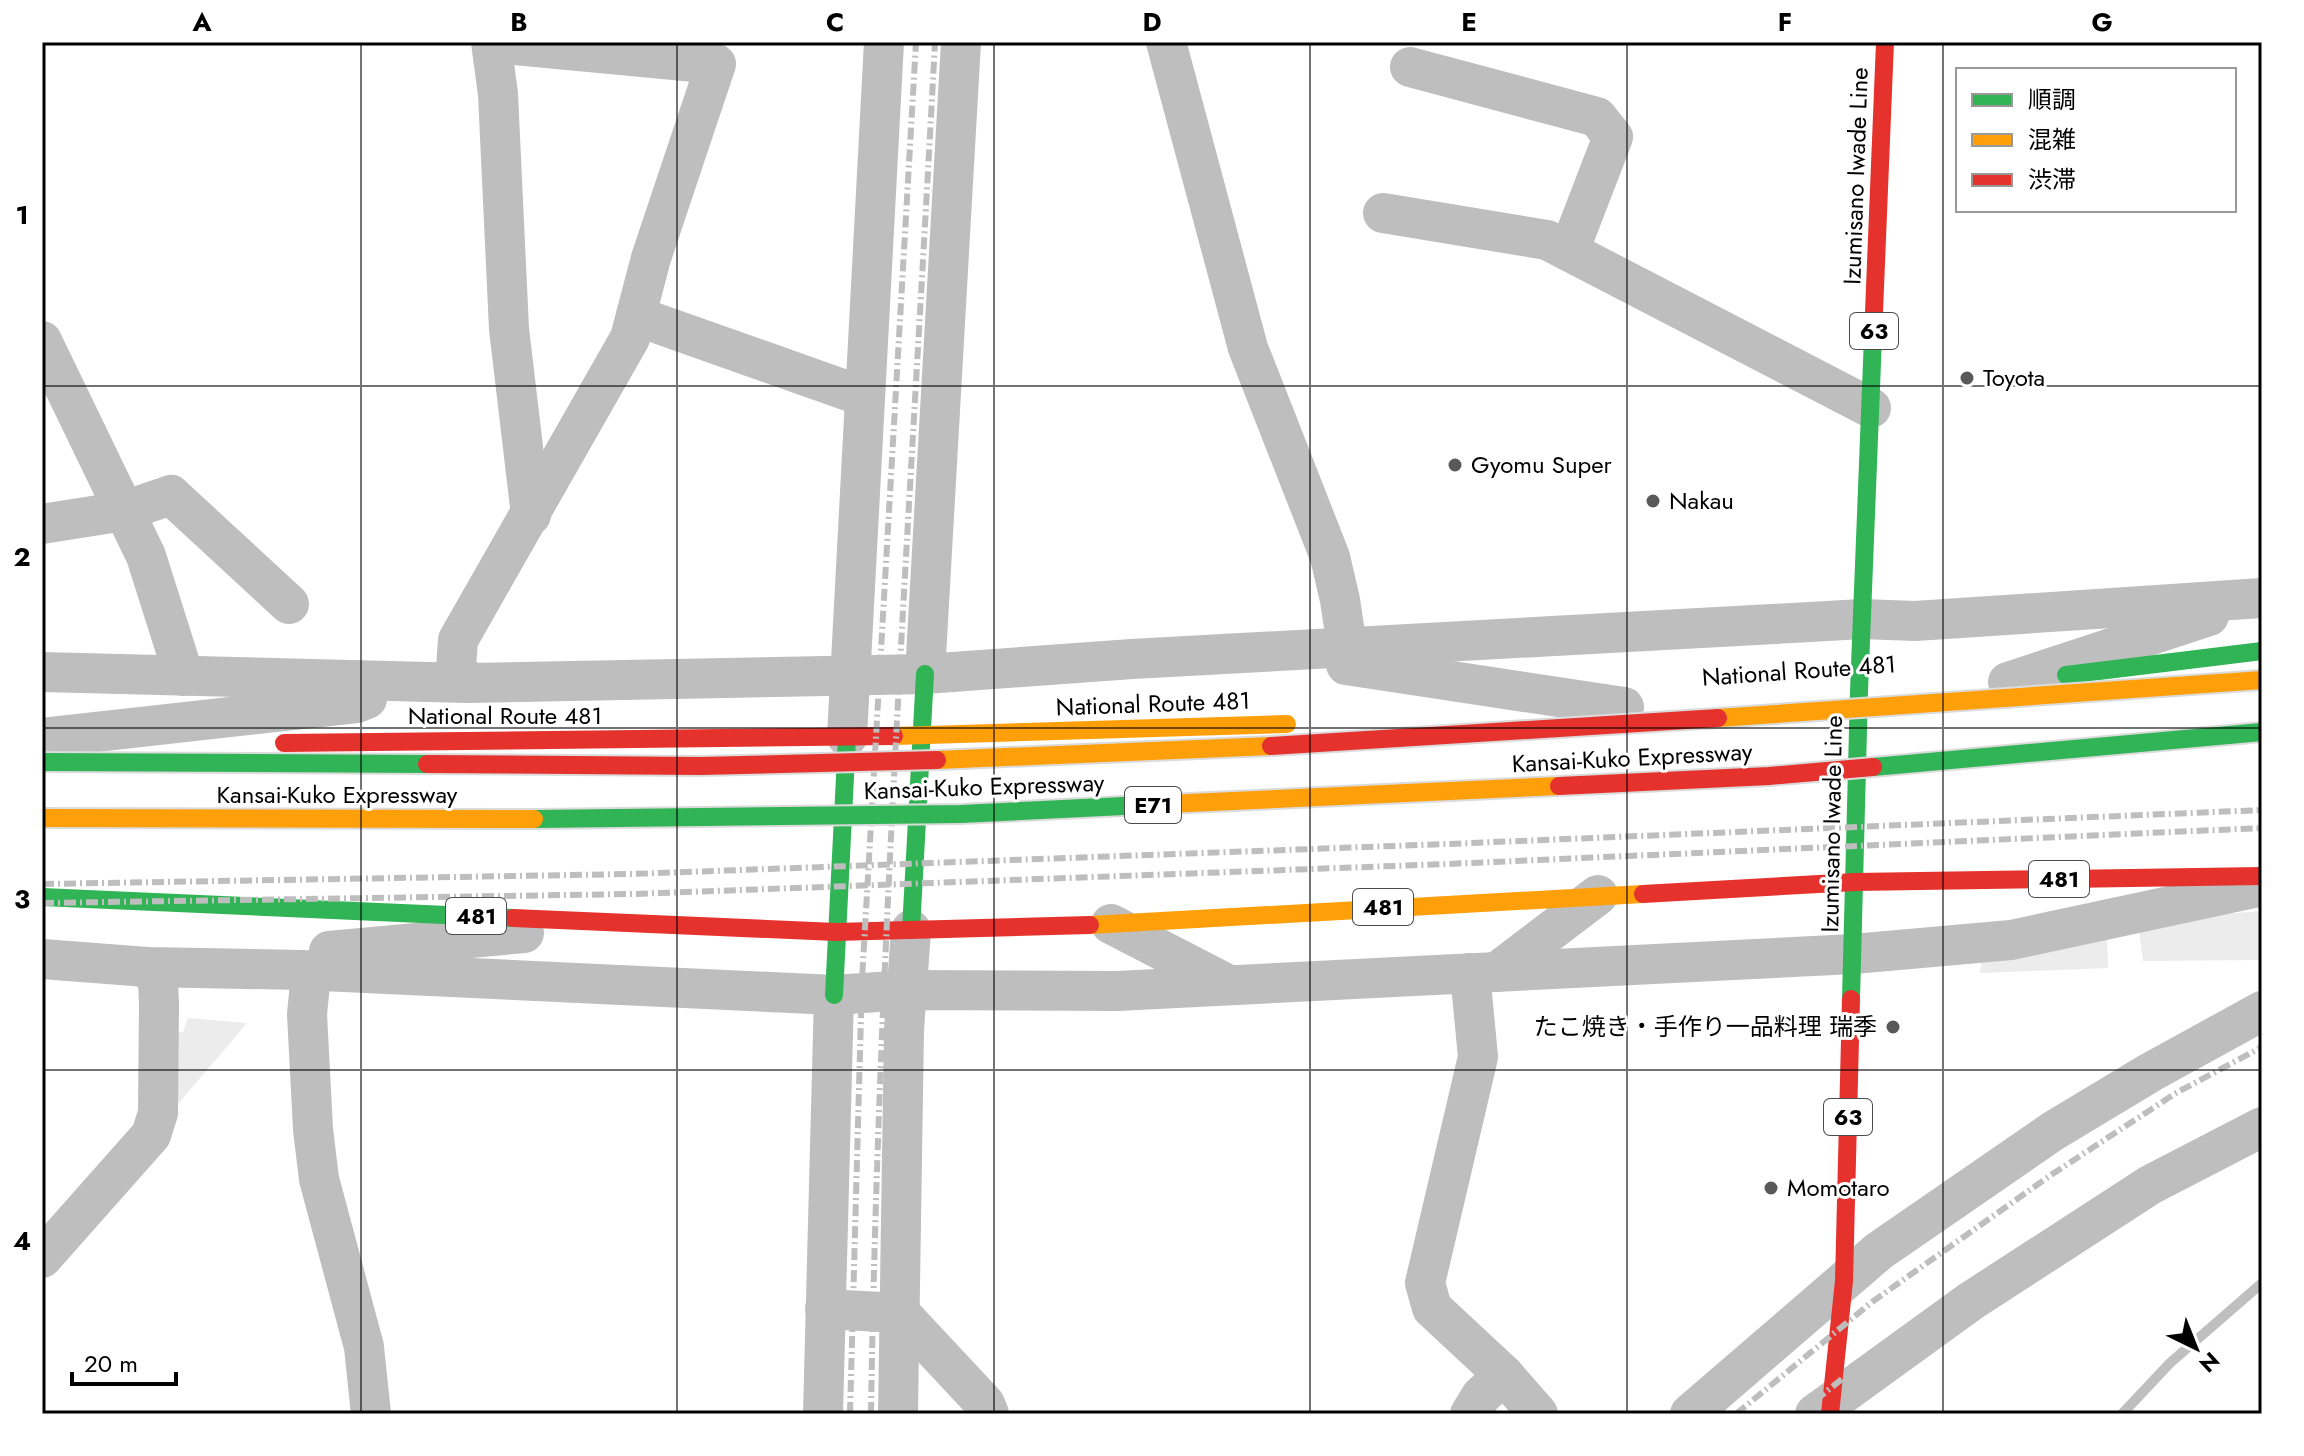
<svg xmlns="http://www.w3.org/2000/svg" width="2304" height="1456" viewBox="0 0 2304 1456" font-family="Jost,'Noto Sans JP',sans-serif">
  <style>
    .green { fill: #ececec }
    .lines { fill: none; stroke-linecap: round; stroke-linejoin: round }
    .stream { stroke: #bfbfbf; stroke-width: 10 }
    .street { stroke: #bebebe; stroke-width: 40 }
    .fast { stroke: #30b455; stroke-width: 18 }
    .slow { stroke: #ff9f0a; stroke-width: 18 }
    .jam { stroke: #e5322d; stroke-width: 18 }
    .rail { stroke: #bebebe; stroke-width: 6; stroke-dasharray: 12 4 2 4; stroke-linecap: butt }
    .fast-bridge-casing { stroke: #dbdbdb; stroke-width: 22; stroke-linecap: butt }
    .slow-bridge-casing { stroke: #dbdbdb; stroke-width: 22; stroke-linecap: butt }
    .jam-bridge-casing { stroke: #dbdbdb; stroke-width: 22; stroke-linecap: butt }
    .fast-bridge { stroke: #30b455; stroke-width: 18 }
    .slow-bridge { stroke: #ff9f0a; stroke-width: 18 }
    .jam-bridge { stroke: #e5322d; stroke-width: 18 }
    .grid { fill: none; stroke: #000; stroke-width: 2; stroke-opacity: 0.55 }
    .poi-dot { fill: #595959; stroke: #fff; stroke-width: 3 }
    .labels { text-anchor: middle; stroke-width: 6; stroke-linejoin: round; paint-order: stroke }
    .shield { fill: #fff; stroke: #4c4c4c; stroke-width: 2 }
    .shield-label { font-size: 22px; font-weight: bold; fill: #000 }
    .street-label { font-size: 24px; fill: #000; stroke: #fff }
    .poi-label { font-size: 24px; fill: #000; stroke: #fff; text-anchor: start }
    .neatline { fill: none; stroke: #000; stroke-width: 3 }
    .grid-label { font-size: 26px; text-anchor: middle; font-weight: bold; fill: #000 }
  </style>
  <rect width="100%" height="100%" fill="#fff"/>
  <g class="green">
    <path d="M2262,911V960L2143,961L2139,930L2212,915Z"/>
    <path d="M2107,937L2108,968L1980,973L1982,956Z"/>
    <path d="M188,1018L247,1023L172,1111L174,1032H183Z"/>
  </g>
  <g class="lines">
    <path class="stream" d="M2122,1414L2170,1363L2262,1283"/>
    <g class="street">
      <path d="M491,42L498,94L509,329L531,515"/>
      <path d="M1166,42L1248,348L1330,557L1340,600L1347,647"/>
      <path d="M1410,67L1597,117L1613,137L1569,251"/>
      <path d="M1383,213L1547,240L1871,408"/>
      <path d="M636,316L865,397"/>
      <path d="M42,341L146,556L184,676"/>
      <path d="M42,524L124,511L171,495L289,604"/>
      <path d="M1346,665L1624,707"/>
      <path d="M42,672L468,683L925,674L1132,659L1810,622L1862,619L1915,621L2262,598"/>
      <path d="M925,674L961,42"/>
      <path d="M2008,682L2209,616"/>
      <path d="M468,683L456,668L458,640L630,338L651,258L716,64L492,43"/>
      <path d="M847,737L884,42"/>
      <path d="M42,738L357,703L367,699"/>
      <path d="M1111,924L1229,985"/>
      <path d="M329,951L524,933"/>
      <path d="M42,959L147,967L301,970L834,995L907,990L1117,991L1853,954L2011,940L2254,888"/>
      <path d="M301,970L310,984L307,1014L313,1129L319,1179L364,1347L371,1414"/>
      <path d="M1497,972L1598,895"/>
      <path d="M1470,973L1478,1057L1425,1283L1432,1308L1504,1375L1538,1414"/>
      <path d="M42,1258L151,1135L158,1113L159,1005L158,981L147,967"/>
      <path d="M825,1309L900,1313L985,1404L989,1414"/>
      <path d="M823,1414L834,995"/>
      <path d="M898,1414L904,1030L911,930"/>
      <path d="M1470,1414L1481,1396L1504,1375"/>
      <path d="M1690,1414L1879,1251L2053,1131L2151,1072L2262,1011"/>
      <path d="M1815,1414L1971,1301L2150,1185L2262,1127"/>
    </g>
    <g class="fast">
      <path d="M2066,675L2262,651"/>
      <path d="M42,897L513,918"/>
      <path d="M911,930L925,674"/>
      <path d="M834,995L847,737"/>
      <path d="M1851,999L1859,691L1874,312"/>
    </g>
    <g class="slow">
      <path d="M894,736L1287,724"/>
      <path d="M1090,925L1643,894"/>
    </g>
    <g class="jam">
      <path d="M1874,312L1885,42"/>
      <path d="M284,743L894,736"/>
      <path d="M1643,894L1855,882L2262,876"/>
      <path d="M513,918L836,932L1090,925"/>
      <path d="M1830,1414L1844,1281L1851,999"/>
    </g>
    <g class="rail">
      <path d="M42,884L632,874L1447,844L2262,810"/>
      <path d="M42,903L633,894L1447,864L2262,828"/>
      <path d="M850,1414L862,980L916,42"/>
      <path d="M871,1414C878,956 911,499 935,42"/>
      <path d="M1736,1414L1872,1302L2051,1175L2176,1093L2262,1047"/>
      <path d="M1798,1414L1901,1332L2059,1227L2233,1128L2262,1114"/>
    </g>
    <defs>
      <g id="fast-bridge">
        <path d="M42,762L427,764"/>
        <path d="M1873,767L2262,732"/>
        <path d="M534,819L961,814L1144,805"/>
      </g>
      <g id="slow-bridge">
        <path d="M1718,718L2262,680"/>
        <path d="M937,760L1271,746"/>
        <path d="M1144,805L1559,786"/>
        <path d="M42,818L534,819"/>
      </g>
      <g id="jam-bridge">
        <path d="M1271,746L1718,718"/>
        <path d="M427,764L700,766L937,760"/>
        <path d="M1559,786L1769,776L1873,767"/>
      </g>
    </defs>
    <use href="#fast-bridge" class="fast-bridge-casing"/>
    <use href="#slow-bridge" class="slow-bridge-casing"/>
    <use href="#jam-bridge" class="jam-bridge-casing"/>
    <use href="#fast-bridge" class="fast-bridge"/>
    <use href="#slow-bridge" class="slow-bridge"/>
    <use href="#jam-bridge" class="jam-bridge"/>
  </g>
  <path class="grid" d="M361,42V1414M677,42V1414M994,42V1414M1310,42V1414M1627,42V1414M1943,42V1414M42,386H2262M42,728H2262M42,1070H2262"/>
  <g class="poi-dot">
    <circle cx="1967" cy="378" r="8"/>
    <circle cx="1455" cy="465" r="8"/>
    <circle cx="1653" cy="501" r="8"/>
    <circle cx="1893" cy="1027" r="8"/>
    <circle cx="1771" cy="1188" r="8"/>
  </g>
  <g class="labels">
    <g class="shield">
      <rect x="1850" y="313" width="48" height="36" rx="6"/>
      <rect x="1125" y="787" width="56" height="36" rx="6"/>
      <rect x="2029" y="861" width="60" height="36" rx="6"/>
      <rect x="1353" y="889" width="60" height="36" rx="6"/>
      <rect x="446" y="898" width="60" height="36" rx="6"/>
      <rect x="1824" y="1099" width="48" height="36" rx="6"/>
    </g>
    <g class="shield-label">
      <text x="1874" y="339">63</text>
      <text x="1153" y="813">E71</text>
      <text x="2059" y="887">481</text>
      <text x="1383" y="915">481</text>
      <text x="476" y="924">481</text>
      <text x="1848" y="1125">63</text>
    </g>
    <g class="street-label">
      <text transform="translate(1856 176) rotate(-88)" y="8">Izumisano Iwade Line</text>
      <text transform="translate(1799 671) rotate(-4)" y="8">National Route 481</text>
      <text transform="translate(1153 704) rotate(-2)" y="8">National Route 481</text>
      <text x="505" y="724">National Route 481</text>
      <text transform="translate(1632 758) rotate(-3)" y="8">Kansai-Kuko Expressway</text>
      <text transform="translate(984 787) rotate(-2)" y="8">Kansai-Kuko Expressway</text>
      <text x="337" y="803">Kansai-Kuko Expressway</text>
      <text transform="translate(1832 824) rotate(-89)" y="8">Izumisano Iwade Line</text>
    </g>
    <g class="poi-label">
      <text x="1983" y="386">Toyota</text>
      <text x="1471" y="473">Gyomu Super</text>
      <text x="1669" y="509">Nakau</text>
      <text x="1877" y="1035" text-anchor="end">たこ焼き・手作り一品料理 瑞季</text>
      <text x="1787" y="1196">Momotaro</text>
    </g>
  </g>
  <rect width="2304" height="1456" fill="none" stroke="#ffffff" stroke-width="88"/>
  <rect x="1956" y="68" width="280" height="144" fill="#ffffff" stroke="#999999" stroke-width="2"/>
  <rect x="1972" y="94" width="40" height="12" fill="#30b455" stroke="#999999" stroke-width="2"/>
  <text x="2028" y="108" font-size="24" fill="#000000">順調</text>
  <rect x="1972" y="134" width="40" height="12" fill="#ff9f0a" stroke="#999999" stroke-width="2"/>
  <text x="2028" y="148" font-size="24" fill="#000000">混雑</text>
  <rect x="1972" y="174" width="40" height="12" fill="#e5322d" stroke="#999999" stroke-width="2"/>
  <text x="2028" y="188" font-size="24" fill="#000000">渋滞</text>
  <g transform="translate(2196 1348) rotate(137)" stroke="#ffffff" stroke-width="6" paint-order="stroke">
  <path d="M0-6L14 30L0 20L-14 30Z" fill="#000000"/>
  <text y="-12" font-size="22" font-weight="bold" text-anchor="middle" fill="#000000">N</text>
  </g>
  <path d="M72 1372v12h104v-12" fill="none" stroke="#000000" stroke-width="4"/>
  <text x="84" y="1372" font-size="24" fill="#000000" stroke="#ffffff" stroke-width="6" paint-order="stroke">20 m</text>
  <rect x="44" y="44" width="2216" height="1368" class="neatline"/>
  <g class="grid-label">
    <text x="202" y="31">A</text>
    <text x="519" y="31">B</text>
    <text x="835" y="31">C</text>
    <text x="1152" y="31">D</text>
    <text x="1469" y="31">E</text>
    <text x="1785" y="31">F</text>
    <text x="2102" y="31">G</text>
    <text x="22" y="224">1</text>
    <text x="22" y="566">2</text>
    <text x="22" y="908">3</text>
    <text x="22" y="1250">4</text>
  </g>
</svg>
